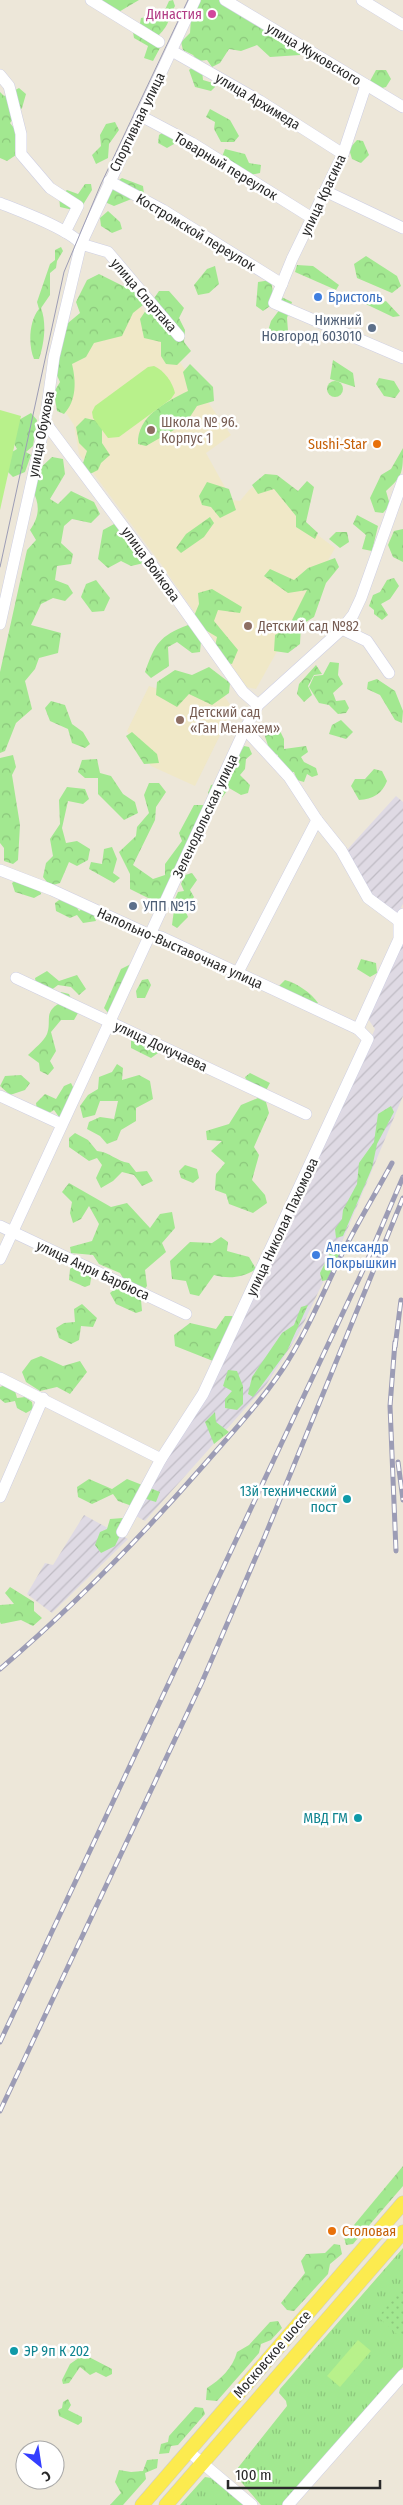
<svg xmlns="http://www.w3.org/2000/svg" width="403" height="2505" viewBox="0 0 403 2505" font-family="'Fira Sans Condensed',sans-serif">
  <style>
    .industrial { fill: url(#industrial-furrows) }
    .education { fill: #f0e8c7 }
    .grass { fill: url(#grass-tufts) }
    .forest { fill: url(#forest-crowns) }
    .park { fill: url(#park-dots) }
    .pitch { fill: #b8f18b }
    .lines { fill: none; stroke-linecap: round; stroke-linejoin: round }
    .minor-casing { stroke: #cecfe3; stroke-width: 12 }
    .major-casing { stroke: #ccc; stroke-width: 15 }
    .minor { stroke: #fff; stroke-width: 11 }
    .major { stroke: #fceb4f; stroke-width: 14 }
    .tram { stroke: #9c9cb5; stroke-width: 1 }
    .rail-casing { stroke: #9c9cb5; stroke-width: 5 }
    .rail { stroke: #fff; stroke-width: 3; stroke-dasharray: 9; stroke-linecap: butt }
    .hotel-dot { fill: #d1479c; stroke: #fff; stroke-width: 2 }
    .shop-dot { fill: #3f7fe0; stroke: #fff; stroke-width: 2 }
    .service-dot { fill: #5c6f8a; stroke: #fff; stroke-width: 2 }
    .education-dot { fill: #8d6e63; stroke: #fff; stroke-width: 2 }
    .food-dot { fill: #e8710a; stroke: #fff; stroke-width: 2 }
    .culture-dot { fill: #0f9aa8; stroke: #fff; stroke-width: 2 }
    .labels { text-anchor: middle; stroke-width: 5; stroke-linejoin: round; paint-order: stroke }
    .hotel-label { font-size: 14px; fill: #b23c85; stroke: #fff; text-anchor: end }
    .street-label { font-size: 14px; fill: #292929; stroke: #fff }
    .shop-label { font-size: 14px; fill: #366cbe; stroke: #fff; text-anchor: start }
    .service-label { font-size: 14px; fill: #4e5e75; stroke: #fff; text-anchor: end }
    .education-label { font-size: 14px; fill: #785e54; stroke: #fff; text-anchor: start }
    .food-label { font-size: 14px; fill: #c56008; stroke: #fff; text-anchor: end }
    .culture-label { font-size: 14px; fill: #0d838f; stroke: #fff; text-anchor: end }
  </style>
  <defs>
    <pattern id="industrial-furrows" width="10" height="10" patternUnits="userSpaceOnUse" patternTransform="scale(1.25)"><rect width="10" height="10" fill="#dfdae4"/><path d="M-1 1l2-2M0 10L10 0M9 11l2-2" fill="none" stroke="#bfbbc4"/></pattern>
    <pattern id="grass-tufts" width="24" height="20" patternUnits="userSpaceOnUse" patternTransform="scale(1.25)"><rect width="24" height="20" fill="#a2e890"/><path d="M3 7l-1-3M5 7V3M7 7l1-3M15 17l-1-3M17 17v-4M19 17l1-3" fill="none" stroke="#8cc77c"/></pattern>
    <pattern id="forest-crowns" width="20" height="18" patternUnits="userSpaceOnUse" patternTransform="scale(1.25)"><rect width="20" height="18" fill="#a2e890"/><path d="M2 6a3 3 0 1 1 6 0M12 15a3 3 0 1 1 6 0" fill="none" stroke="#8cc77c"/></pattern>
    <pattern id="park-dots" width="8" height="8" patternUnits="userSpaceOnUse" patternTransform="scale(1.25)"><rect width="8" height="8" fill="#a2e890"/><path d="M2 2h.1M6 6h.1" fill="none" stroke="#8cc77c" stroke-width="1.8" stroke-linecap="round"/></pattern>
  </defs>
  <rect width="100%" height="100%" fill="#ede7d9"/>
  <g class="industrial">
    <path d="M396,796L403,802V904L397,915L374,900L346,851Z"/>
    <path d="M403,937V1096L342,1242L298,1335L266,1385L145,1521L136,1516L186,1426L290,1216L375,1029L366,1016Z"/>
    <path d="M84,1515L128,1539L52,1613L27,1594L45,1563L53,1565Z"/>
  </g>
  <g class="education">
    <path d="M137,301L231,435L206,453L232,500L240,501L249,490L270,474L309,504L303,524L335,548L256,689L246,687L161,564L79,454L74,425L62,407L64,357Z"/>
    <path d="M209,673L233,709L195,786L151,766L127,731L149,686L173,694Z"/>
  </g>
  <g class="grass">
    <path d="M403,2248V2367L284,2505H261L236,2476L237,2469L287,2406L286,2401L279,2393L280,2389Z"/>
    <path d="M205,2477L211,2478L245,2505H180Z"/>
  </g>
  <g class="forest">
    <path d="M100,0H152H139L117,13Z"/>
    <path d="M173,0L175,6C168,19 170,24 159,35L161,46L153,61L144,58L148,46L134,38L133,32L139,29L141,18L163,14L169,1Z"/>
    <path d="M197,0H219L223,5L286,38L287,44L298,46L300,55L270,57L257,45L241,51L229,49L220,63L212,67L207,60L198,61L193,55L183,50L181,42L190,33L191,19Z"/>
    <path d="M194,66L202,70L203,80L213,83L215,87L211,91L195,87L189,70Z"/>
    <path d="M376,70H386L391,79L386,87L378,89L370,81Z"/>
    <path d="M19,88L26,94L22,108L10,123L17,132L16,155L7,161L0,158V92L4,96Z"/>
    <path d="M210,109L230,120L239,136L234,142H221L214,129L215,122L206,117Z"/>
    <path d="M115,122L119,130L109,144L108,158L96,164L92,155L101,146L100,135L106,124Z"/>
    <path d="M168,129L177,134L174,144L167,148L158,143L159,135Z"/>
    <path d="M357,140L363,141L369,155L361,163L352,159L349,149Z"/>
    <path d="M225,149L245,154L249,163L261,165L260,173L245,176L222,157Z"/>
    <path d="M122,178L143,186L144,194L114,206L107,203L106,189Z"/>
    <path d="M85,184H91L92,190L81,208L73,210L60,207L59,196L67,190L78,194Z"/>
    <path d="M108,211L120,222L122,229L112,233L101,226L100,218Z"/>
    <path d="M61,247L63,251L57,261L56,268L50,273V295L41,308C47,324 44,344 39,359H34C28,345 29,321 39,309L37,302L50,264L55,260V250Z"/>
    <path d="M366,256L397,276L401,286L392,293L357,278L354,264Z"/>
    <path d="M297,265L313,266L339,285L336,290L295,272Z"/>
    <path d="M215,266L219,284L209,293L198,295L194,285L207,269Z"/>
    <path d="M99,274L139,294L143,305L133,313L122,336L94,343L86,357L72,364C76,381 77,400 64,414L57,411L54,392L60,382L55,371L68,323L80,313L76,302L87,280Z"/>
    <path d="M271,280L273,293L292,302L287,318L288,331L275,336L268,331L271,321L280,309L273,304L263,311L256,306L258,282Z"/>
    <path d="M159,291H169L184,308L179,318L185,330L184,342L191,351L177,365L166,364L161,356V342L144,338L140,319Z"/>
    <path d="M367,292L376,304L386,301L400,316L393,317L351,297L353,293Z"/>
    <path d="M333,360L353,373L355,387L330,379Z"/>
    <path d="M190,364L213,387L214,401L197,406L186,423L146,446L138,444C137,416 166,402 188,391L183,372Z"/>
    <path d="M379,378L394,381L400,391L395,398L384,396L376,384Z"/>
    <circle cx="335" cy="389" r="8"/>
    <path d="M31,413L37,420L33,446L26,452L31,455L25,472L13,477L5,469L7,455L17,449L12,440L17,421Z"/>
    <path d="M85,418L102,422V443L110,455L101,463L98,470L90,474L83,463L87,451L79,443L76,427Z"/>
    <path d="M403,448C403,472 403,476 386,491L390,505L383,513L375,512L370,498L381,475L391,469Z"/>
    <path d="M52,457L63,459L65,474L50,499L58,504L71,491L94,502L100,514L91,523L72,519L64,526L61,543L73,554L71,564L57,566L55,580L68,585L73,593L65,601L53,598L41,604L31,625L61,633L58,653L39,658L35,669L25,681L32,709L16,723L5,751L0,753V672L27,550L36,540L30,530C40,516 40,504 32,489L37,471Z"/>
    <path d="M265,474L277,475L298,491L307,481L314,487L306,522L318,533L315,539L296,527V516L274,489L258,494L252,485Z"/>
    <path d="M207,482L229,489L236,510L220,518L211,507L202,505L199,496Z"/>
    <path d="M357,515L378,526L372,551L362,549L366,535L353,524Z"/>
    <path d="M210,517L214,523L204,537L181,553L176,548L186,534Z"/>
    <path d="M116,523L144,563L131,566L121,561L108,568L98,559L103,530Z"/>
    <path d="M403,529V562L393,557L388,545L394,531Z"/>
    <path d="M336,532H347L349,542L340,548L329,539Z"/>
    <path d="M335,558L339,567L326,583L314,617L301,625L300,644L288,653L274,651L275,635L288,628L307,590L288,593L264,576L270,569L294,580L308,568Z"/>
    <path d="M394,578L399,586L390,599L381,604L388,615L382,620L374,614V610L369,606L373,595L380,592L387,580Z"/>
    <path d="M96,580L110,598L104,611L92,612L81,597L86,584Z"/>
    <path d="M212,589L242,607L240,613L218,610L214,621L238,650L232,664L222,662L214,651L217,637L202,628L194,616L199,604L198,593Z"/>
    <path d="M188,625L201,641L200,652L192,653L177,642L168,647L169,666L151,678L145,672C155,644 159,636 188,625Z"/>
    <path d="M330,662L339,663L338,675L343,684L333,693L336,701L345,700L349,708L346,713L338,714L329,705L319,703L309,687L314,676L323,675Z"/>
    <path d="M316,665L322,674L314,675L308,686L312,695L304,702L297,694L299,684Z"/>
    <path d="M209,667L230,683L229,693L212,705L189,694L177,707L156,695L157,682L175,670L192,675Z"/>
    <path d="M377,679L395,691L403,711L402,723L395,720L380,695L367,689L368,682Z"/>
    <path d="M51,701L65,705L72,724L83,732L90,744L85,748L72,743L68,729L50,721L45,708Z"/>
    <path d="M341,720L353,732L346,739L329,734L332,725Z"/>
    <path d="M269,723H276L284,739V749L306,746L308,752L301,757L304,762L316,768L318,775L312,777L307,774L304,782L297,780L294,772H287L278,762V755L270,752L264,733Z"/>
    <path d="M132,732L157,754L159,763L144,764L126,736Z"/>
    <path d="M244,746L249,747L252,754L246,759L245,769L240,775L250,785L248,793L241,795L229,788L221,799L213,801L208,793L211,785L221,783Z"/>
    <path d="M13,755L16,767L12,775L20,825L18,860L13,864L4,861V848L0,843V758Z"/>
    <path d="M97,759L100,773L111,776L123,794L135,802L138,813L124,820L98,794V778H85L78,772L82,760Z"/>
    <path d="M374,769L382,771L387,781C382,794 373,799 359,800L351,786L355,779H365Z"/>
    <path d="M149,783H159L166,792L156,807L155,820L133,865L153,879L165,875V864L182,841L179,833L194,805H206L156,913L151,911L150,899L130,889V874L119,852L136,836L137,827L149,813L144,795Z"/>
    <path d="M67,787L85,789L89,799L83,804L68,801L62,828L66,843L77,841L90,849L88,860L77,866L69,862L60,883L50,886L43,877L46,863L53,856L50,839L60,824L59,800Z"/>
    <path d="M112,847L117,859L113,873L120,878L114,883L89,869L91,862L102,864L104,849Z"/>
    <path d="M192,873L197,880L190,890L194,897L185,910L188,917L177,928L172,925L174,910L180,905L175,899L178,892L184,891L181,884L185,875Z"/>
    <path d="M19,878L39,887L41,894L34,898L15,892L12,883Z"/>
    <path d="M62,898L75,904L79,911L85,907L92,911L96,921L83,923L77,915L70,918L56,911L55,903Z"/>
    <path d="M361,959L376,963L377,973L370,977L357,969Z"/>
    <path d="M129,965L131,970L109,1014L104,1008L121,969Z"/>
    <path d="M47,971L59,981L77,975L86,989L79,995L71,987L58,985L46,994L37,990L35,978Z"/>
    <path d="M148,979L151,985L145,998H137L136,991L142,980Z"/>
    <path d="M285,980C297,983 311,993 318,1003L311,1006L281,992L279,986Z"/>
    <path d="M61,992L69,994L78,1013L74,1020H61L51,1032L56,1051L50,1061L54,1068L48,1075L40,1071L39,1063L28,1055C34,1049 44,1041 47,1034C52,1021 43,1012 60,1003Z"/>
    <path d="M136,1036L155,1045L158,1053L151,1058L131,1048V1041Z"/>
    <path d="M117,1064L123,1068L122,1080L139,1075L150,1081L153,1099L136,1108V1121L121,1130L117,1140L107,1144L100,1136L87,1129L89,1122L100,1117L114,1119L118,1101H100L95,1115L83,1118L80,1106L88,1095L98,1089L99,1077L112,1072Z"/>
    <path d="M250,1073L270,1083L263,1096L251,1090L245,1077Z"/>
    <path d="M21,1075L30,1083L25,1090L10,1095L0,1086L5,1076Z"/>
    <path d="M71,1083L74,1089L64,1114L59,1117L54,1110L46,1115L37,1111L36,1103L45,1094L56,1099L64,1086Z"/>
    <path d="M258,1098L266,1102L269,1113L254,1147L259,1155L252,1180L265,1195L267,1203L253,1213L229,1204L226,1194L215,1190L216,1174L225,1163L211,1151L222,1141L207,1140L206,1131L229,1124L241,1105Z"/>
    <path d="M391,1106L394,1112L377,1144L372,1168L343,1236L336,1238L335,1229L342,1219L343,1210L357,1184L359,1163L374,1142L378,1114Z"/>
    <path d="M75,1133L88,1140L97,1151C110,1152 116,1161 129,1163L136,1172L147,1171L153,1181L142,1186L134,1175L122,1172L113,1181L101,1188L96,1178L102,1165L97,1158L89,1161L69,1147V1138Z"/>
    <path d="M185,1165L197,1169L199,1178L193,1183L181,1178L179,1171Z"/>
    <path d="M69,1183L111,1207L127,1203L150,1228L160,1214L172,1212L175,1228L162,1243L166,1252L145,1270L147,1286L143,1291L127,1284L120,1273L99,1264L93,1255L71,1253L70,1247L92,1241L99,1224L89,1206L81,1219L73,1223L70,1213L72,1202L62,1192Z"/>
    <path d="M221,1237L228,1242L227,1251L249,1257L256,1269C243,1278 228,1279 214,1275L199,1296L190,1294L186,1281L172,1279L170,1261L190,1242L212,1243Z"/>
    <path d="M339,1244L340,1254L327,1280L322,1281L320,1273L334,1245Z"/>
    <path d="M77,1264L92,1272L90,1285L85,1287L69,1280L70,1269Z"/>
    <path d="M117,1287L141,1300L142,1311L136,1313L116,1304L110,1293Z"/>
    <path d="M82,1304L97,1318L93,1327L81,1326L79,1340L71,1344L59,1338L56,1328L64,1323L75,1322L74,1309Z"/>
    <path d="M308,1305L287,1351L253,1397L248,1394L252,1377L282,1333L294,1325L301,1307Z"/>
    <path d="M225,1316H232L235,1320L213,1361L175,1346L174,1335L190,1323L216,1329Z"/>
    <path d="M41,1356L63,1366L80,1361L87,1372L70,1394L57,1387L40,1391L26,1382L22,1372L31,1360Z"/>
    <path d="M228,1370L237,1371L243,1386V1404L237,1410L225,1408V1399L232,1391L223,1386Z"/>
    <path d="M5,1385L15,1391L17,1398L25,1397L32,1402L33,1409L26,1413L17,1408L15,1401L5,1403L0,1399V1387Z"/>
    <path d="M215,1412L216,1422L229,1432L214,1444L205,1422Z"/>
    <path d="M89,1479L112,1489L127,1479L160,1492L156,1502L143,1498L132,1506L118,1501L113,1494L92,1504L78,1497L77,1487Z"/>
    <path d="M123,1518V1529L115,1546L101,1553L95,1545L100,1532L107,1529L110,1519Z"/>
    <path d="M10,1587L34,1602V1611L42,1618L33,1626L21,1620L1,1624L0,1622V1605L14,1604L5,1593Z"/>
    <path d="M403,2166V2186L353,2244L346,2245L344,2237Z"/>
    <path d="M334,2244L340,2245L342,2254L330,2264L328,2274L294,2311L287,2310L281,2303L305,2273L301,2261L306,2254L325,2253Z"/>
    <path d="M278,2321L282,2328L271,2340L261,2344L259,2353L217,2401L206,2400L207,2388C220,2380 233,2368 237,2352L249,2345L270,2322Z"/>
    <path d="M80,2357L85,2359L89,2357L112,2369V2374L106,2377L96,2372L90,2375L80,2367L69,2383L63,2384L62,2380L70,2364Z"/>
    <path d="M68,2399L71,2405L68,2410L82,2417V2422L78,2425L59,2416L58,2410L62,2408L63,2402Z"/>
    <path d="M195,2407L203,2408L205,2414L178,2445L171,2446L169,2453L159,2454L161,2444L168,2442L169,2436Z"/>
    <path d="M158,2459L157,2468L145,2473L146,2479L123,2505H110L121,2493L115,2482L119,2470L131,2472L143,2471L147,2460Z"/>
  </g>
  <path class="park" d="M403,2288V2336L401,2338L378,2317Z"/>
  <g class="pitch">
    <path d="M154,366C164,370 173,383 175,393L171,399L119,437L108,438L93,418L92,412L95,406L148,367Z"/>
    <path d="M0,410L21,416L0,510Z"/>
    <path d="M358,2340L371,2351L340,2387L327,2376Z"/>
  </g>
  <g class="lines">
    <defs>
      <g id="minor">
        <path d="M91,0L159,42"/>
        <path d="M225,0L403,107"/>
        <path d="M362,0L403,25"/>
        <path d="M172,51L260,101L343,154"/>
        <path d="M0,75L9,86L21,134V154L50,188L78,206L65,232"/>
        <path d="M366,85L343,154L292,259L274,303L403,358"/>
        <path d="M139,115L192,143L312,218"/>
        <path d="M109,181L163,210L282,284"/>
        <path d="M325,191L403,228"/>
        <path d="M0,203C20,211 69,229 81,244"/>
        <path d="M81,244L108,252L179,336"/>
        <path d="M45,422L164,581L243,692L258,705"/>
        <path d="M0,624L45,422L54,357L81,244L195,0"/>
        <path d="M342,629L367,641L389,673"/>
        <path d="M245,729L289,777L317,820L341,850L368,898L399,921"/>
        <path d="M0,870L52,890L150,935L161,937L358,1029"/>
        <path d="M238,972L317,820"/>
        <path d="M16,978L306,1114"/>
        <path d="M0,1096L61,1124"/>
        <path d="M0,1226L186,1314"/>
        <path d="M0,1259L245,729L258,705L342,629L353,615L361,598L403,480"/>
        <path d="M0,1378L161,1459"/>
        <path d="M0,1497L43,1398"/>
        <path d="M122,1532L161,1459L203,1394L368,1039L358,1029L399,939V921L403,914"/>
        <path d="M188,2451L252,2505"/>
        <path d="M288,2505L403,2375"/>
      </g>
      <g id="major">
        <path d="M142,2505L403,2203"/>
        <path d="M166,2505L403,2232"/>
      </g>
    </defs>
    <use href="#minor" class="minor-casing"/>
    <use href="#major" class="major-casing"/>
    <use href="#minor" class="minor"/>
    <use href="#major" class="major"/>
    <path class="tram" d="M0,567L64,272L101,184L188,0"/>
    <defs>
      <g id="rail">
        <path d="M395,1342L390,1406L396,1551"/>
        <path d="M395,1347L401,1300"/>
        <path d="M398,1462L403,1500"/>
        <path d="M0,1669C73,1607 140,1538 203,1466C230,1435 259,1404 282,1370C307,1333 323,1292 343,1252C358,1222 376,1193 392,1163"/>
        <path d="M0,2042L364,1268L403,1177"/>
        <path d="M0,2111L202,1682L265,1536L403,1198"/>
      </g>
    </defs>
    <use href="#rail" class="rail-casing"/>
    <use href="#rail" class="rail"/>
  </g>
  <circle class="hotel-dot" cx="212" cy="14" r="5"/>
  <g class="shop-dot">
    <circle cx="318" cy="297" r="5"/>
    <circle cx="316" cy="1255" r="5"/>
  </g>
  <g class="service-dot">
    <circle cx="372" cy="328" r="5"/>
    <circle cx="133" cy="906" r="5"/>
  </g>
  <g class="education-dot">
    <circle cx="151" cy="430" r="5"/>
    <circle cx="248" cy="626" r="5"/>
    <circle cx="180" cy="720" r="5"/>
  </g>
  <g class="food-dot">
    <circle cx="377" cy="444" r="5"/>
    <circle cx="332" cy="2231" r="5"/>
  </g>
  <g class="culture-dot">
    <circle cx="347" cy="1499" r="5"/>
    <circle cx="358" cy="1818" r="5"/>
    <circle cx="14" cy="2351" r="5"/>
  </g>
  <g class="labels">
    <g class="hotel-label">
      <text x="202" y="19">Династия</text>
    </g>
    <g class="street-label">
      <text transform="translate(314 54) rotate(31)" y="5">улица Жуковского</text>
      <text transform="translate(258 101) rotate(31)" y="5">улица Архимеда</text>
      <text transform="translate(137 122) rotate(-64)" y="5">Спортивная улица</text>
      <text transform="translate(226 166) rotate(31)" y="5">Товарный переулок</text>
      <text transform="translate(323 195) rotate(-65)" y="5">улица Красина</text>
      <text transform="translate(196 232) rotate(31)" y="5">Костромской переулок</text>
      <text transform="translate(144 295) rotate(49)" y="5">улица Спартака</text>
      <text transform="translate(41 434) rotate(-79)" y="5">улица Обухова</text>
      <text transform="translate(151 564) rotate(54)" y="5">улица Войкова</text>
      <text transform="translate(205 816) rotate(-65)" y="5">Зеленодольская улица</text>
      <text transform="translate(180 948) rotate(24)" y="5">Напольно-Выставочная улица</text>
      <text transform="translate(161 1046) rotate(25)" y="5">улица Докучаева</text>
      <text transform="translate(282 1227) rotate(-65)" y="5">улица Николая Пахомова</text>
      <text transform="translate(93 1270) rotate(25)" y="5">улица Анри Барбюса</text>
      <text transform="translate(272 2354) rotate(-49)" y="5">Московское шоссе</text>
    </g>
    <g class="shop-label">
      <text x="328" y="302">Бристоль</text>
      <text x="326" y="1252">Александр<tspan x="326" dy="16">Покрышкин</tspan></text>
    </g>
    <g class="service-label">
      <text x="362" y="325">Нижний<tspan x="362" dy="16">Новгород 603010</tspan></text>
      <text x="143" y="911" text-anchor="start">УПП №15</text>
    </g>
    <g class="education-label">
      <text x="161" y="427">Школа № 96.<tspan x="161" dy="16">Корпус 1</tspan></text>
      <text x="258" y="631">Детский сад №82</text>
      <text x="190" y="717">Детский сад<tspan x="190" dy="16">«Ган Менахем»</tspan></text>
    </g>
    <g class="food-label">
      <text x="367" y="449">Sushi-Star</text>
      <text x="342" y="2236" text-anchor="start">Столовая</text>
    </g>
    <g class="culture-label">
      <text x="337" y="1496">13й технический<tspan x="337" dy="16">пост</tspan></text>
      <text x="348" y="1823">МВД ГМ</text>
      <text x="24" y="2356" text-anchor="start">ЭР 9п К 202</text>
    </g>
  </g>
  <g transform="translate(40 2465) rotate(150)"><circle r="24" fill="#ffffff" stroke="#a9a9a9"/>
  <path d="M0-4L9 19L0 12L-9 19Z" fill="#343eff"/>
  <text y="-8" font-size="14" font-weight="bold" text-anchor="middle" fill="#292929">С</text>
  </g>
  <path d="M228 2480v8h152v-8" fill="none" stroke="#292929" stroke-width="2.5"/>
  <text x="235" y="2480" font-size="15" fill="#292929" stroke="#ffffff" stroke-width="4" paint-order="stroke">100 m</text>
</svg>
